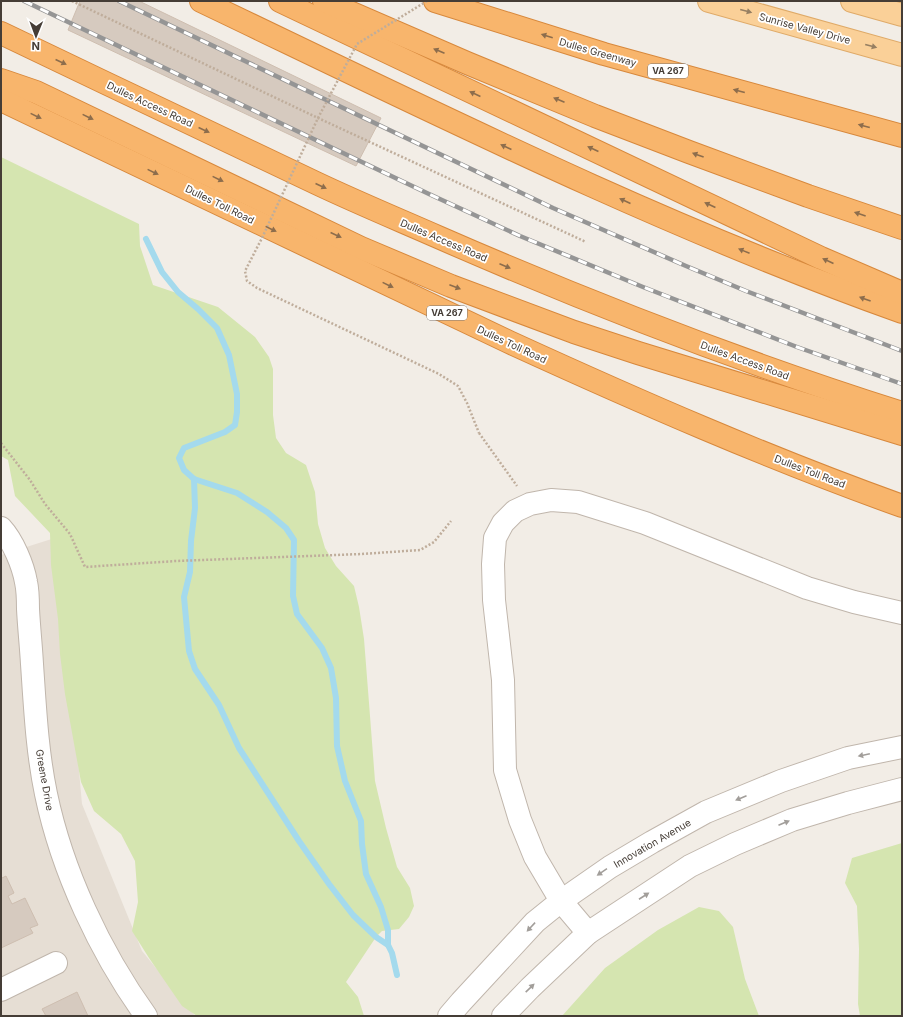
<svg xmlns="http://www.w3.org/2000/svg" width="903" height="1017" viewBox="0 0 903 1017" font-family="Inter,sans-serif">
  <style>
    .residential { fill: #e6ded4 }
    .green { fill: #d5e5b0 }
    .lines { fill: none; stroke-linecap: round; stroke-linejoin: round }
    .stream { stroke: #a4daed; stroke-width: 6 }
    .building { fill: #d6cabf; stroke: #cebeb0 }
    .minor-casing { stroke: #c0b6ac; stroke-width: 24 }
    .major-casing { stroke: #dfaa68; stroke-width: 24 }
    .highway-casing { stroke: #d7883c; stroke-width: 24 }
    .path { stroke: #bfad9b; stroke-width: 2.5; stroke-dasharray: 2 2; stroke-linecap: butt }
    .minor { stroke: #fff; stroke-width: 22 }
    .major { stroke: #fad098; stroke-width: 22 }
    .highway { stroke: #f8b56c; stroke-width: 22 }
    .rail-casing { stroke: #959595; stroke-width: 4.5 }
    .rail { stroke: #fff; stroke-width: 3; stroke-dasharray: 9; stroke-linecap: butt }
    .path-bridge { stroke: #bfad9b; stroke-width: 2.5; stroke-dasharray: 2 2; stroke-linecap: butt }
    .oneway { fill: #967f62 }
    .oneway2 { fill: #8d6d4c }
    .oneway3 { fill: #a29e9a }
    .labels { text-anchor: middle; stroke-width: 3.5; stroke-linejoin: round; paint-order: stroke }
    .shield { fill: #fff; stroke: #7d7772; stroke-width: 1 }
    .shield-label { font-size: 9px; font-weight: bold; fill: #453d36 }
    .street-label { font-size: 10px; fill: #453d36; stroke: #fff }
  </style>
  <rect width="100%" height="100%" fill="#f2ede6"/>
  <path class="residential" d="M58,537L82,804L142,951L195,1016H1V555Z"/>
  <g class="green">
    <path d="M1,157L139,224L140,246L153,285L218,307L255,337L269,357L273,369V415L276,438L286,453L306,465L315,492L318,524L325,548L336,566L354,586L359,607L364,639L369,703L375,781L386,828L397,867L410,888L414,906L409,917L399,929L382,931L376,937L346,982L358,997L364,1016H197L182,1006L149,958L132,931L138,902L135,861L121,834L94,811L81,782L65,694L60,654L58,619L51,565L50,533L15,496L8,460L1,456Z"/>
    <path d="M902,843V1016H860L858,1004L859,949L857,906L845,883L852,858Z"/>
    <path d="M699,907L719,911L733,927L745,979L759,1016H562L605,968L658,930Z"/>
  </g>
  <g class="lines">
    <g class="stream">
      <path d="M146,239L162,272L178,292L198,309L217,328L229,355L237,394V412L235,425L225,432L184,448L179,458L184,470L194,479L237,493L267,512L286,528L294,540L293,596L297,614L322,648L331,668L336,698L337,746L345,781L361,821L362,844L366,874L381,907L388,930V945L392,953L397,975"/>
      <path d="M194,479L195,508L191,541L190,572L184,597L189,651L195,669L219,705L239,748L299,841L329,884L353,915L376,937L388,945"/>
    </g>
  </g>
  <g class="building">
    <path d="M80,1H139L381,118L356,166L68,30Z"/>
    <path d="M1,876L2,878L6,876L14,893L8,896L12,904L25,898L38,925L30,928L33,933L1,948Z"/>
    <path d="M77,992L88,1016H46L42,1009Z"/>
  </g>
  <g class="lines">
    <defs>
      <g id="minor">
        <path d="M1,528C13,541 23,565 26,582C28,591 28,600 28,609C29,628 31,646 32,664C35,707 37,751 46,794C62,871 100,952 146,1016"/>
        <path d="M588,933L561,901L535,857L520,820L505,770L503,680L494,600L493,564L495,538L503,523L515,511L530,504L551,500L578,502L645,523L807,588L854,602L902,613"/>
        <path d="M1,990L56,963"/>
        <path d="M449,1016L461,1002L535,922L561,901L610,867L652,842L706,812L781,781L848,758L902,747"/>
        <path d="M503,1016L530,988L588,933L690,866L735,844L792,820L848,803L902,789"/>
      </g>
      <g id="major">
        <path d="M709,1L902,55"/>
        <path d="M852,1L902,15"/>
      </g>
      <g id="highway">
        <path d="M201,1C431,111 661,226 902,312"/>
        <path d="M280,1L821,258L902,293"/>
        <path d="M324,1L467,63L595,116L689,152L808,196L902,228"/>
        <path d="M435,1L604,54L902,136"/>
        <path d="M1,33C106,83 211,134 316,183C356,202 397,219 438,237C589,303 744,363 902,413"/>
        <path d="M1,80L36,92L361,248L451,286L574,332L638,353L902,434"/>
        <path d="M1,100L509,342C638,401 768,458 902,506"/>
      </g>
    </defs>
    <use href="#minor" class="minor-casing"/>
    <use href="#major" class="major-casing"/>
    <use href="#highway" class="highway-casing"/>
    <g class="path">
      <path d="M72,1L318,118L586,242"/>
      <path d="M479,433L517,486"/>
      <path d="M1,443L30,480L45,504L70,534L85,567L176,561L362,554L420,550L434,542L451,521"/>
    </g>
    <use href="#minor" class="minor"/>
    <use href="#major" class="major"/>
    <use href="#highway" class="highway"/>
    <defs>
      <g id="rail">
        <path d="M24,1L429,194L520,236L643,287L797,347L902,384"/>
        <path d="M119,1L553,208L686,266L746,291L902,351"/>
      </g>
    </defs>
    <use href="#rail" class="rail-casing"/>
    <use href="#rail" class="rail"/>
    <path class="path-bridge" d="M427,1L357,44L318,118L262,238L245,271L247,281L257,288L439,374L458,386L467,403L479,433"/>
  </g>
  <defs><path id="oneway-solid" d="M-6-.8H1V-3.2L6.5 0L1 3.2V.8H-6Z"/></defs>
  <g class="oneway">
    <use href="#oneway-solid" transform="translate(746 11) rotate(15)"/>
    <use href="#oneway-solid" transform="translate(871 46) rotate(15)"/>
  </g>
  <g class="oneway2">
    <use href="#oneway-solid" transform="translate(547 36) rotate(-163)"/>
    <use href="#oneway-solid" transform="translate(439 51) rotate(-157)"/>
    <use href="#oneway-solid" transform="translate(61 62) rotate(25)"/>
    <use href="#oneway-solid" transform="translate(739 91) rotate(-165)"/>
    <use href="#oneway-solid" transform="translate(475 94) rotate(-155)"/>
    <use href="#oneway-solid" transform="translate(559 100) rotate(-157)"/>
    <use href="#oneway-solid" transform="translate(36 116) rotate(26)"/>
    <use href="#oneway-solid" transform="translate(88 117) rotate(26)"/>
    <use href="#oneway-solid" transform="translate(864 126) rotate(-165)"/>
    <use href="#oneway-solid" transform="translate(204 130) rotate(25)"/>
    <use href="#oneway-solid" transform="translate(506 147) rotate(-155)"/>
    <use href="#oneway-solid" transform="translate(593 149) rotate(-155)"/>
    <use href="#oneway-solid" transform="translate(698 155) rotate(-160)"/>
    <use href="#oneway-solid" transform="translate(153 172) rotate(26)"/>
    <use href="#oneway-solid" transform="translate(218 179) rotate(26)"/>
    <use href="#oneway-solid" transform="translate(321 186) rotate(24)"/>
    <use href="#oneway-solid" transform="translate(625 201) rotate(-156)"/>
    <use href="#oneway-solid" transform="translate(710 205) rotate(-155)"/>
    <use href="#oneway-solid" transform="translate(860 214) rotate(-161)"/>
    <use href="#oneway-solid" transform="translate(271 229) rotate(26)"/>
    <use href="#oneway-solid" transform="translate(336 235) rotate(25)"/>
    <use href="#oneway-solid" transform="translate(744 251) rotate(-158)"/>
    <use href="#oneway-solid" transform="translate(828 261) rotate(-156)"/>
    <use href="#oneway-solid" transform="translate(505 266) rotate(23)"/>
    <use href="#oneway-solid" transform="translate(388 285) rotate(26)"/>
    <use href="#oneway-solid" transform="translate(455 287) rotate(21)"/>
    <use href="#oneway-solid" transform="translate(865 299) rotate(-160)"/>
  </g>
  <g class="oneway3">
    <use href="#oneway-solid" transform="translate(864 755) rotate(168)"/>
    <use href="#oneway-solid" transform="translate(741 798) rotate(157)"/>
    <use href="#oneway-solid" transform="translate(784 823) rotate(-23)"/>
    <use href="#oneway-solid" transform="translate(602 872) rotate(146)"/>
    <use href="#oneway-solid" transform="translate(644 896) rotate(-33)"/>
    <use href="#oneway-solid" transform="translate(531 927) rotate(133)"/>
    <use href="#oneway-solid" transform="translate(530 988) rotate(-44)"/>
  </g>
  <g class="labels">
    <g class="shield">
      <rect x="648" y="64" width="40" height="14" rx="3"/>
      <rect x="427" y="306" width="40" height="14" rx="3"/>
    </g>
    <g class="shield-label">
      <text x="668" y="74">VA 267</text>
      <text x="447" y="316">VA 267</text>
    </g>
    <g class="street-label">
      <text transform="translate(805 28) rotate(15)" y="4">Sunrise Valley Drive</text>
      <text transform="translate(598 52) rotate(16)" y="4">Dulles Greenway</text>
      <text transform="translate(150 104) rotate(25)" y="4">Dulles Access Road</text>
      <text transform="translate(220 204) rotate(26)" y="4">Dulles Toll Road</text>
      <text transform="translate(444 240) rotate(23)" y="4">Dulles Access Road</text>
      <text transform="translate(512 344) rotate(25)" y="4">Dulles Toll Road</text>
      <text transform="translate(745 360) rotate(20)" y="4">Dulles Access Road</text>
      <text transform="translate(810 471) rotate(21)" y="4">Dulles Toll Road</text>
      <text transform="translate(45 780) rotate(80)" y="4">Greene Drive</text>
      <text transform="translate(652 843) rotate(-30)" y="4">Innovation Avenue</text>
    </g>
  </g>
  <rect width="903" height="1017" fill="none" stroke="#453d36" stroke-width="4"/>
  <g transform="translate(36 36) rotate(181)" stroke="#ffffff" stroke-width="3" paint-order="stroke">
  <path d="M0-3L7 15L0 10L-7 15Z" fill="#453d36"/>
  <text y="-6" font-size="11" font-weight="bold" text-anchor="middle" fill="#453d36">N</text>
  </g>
</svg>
